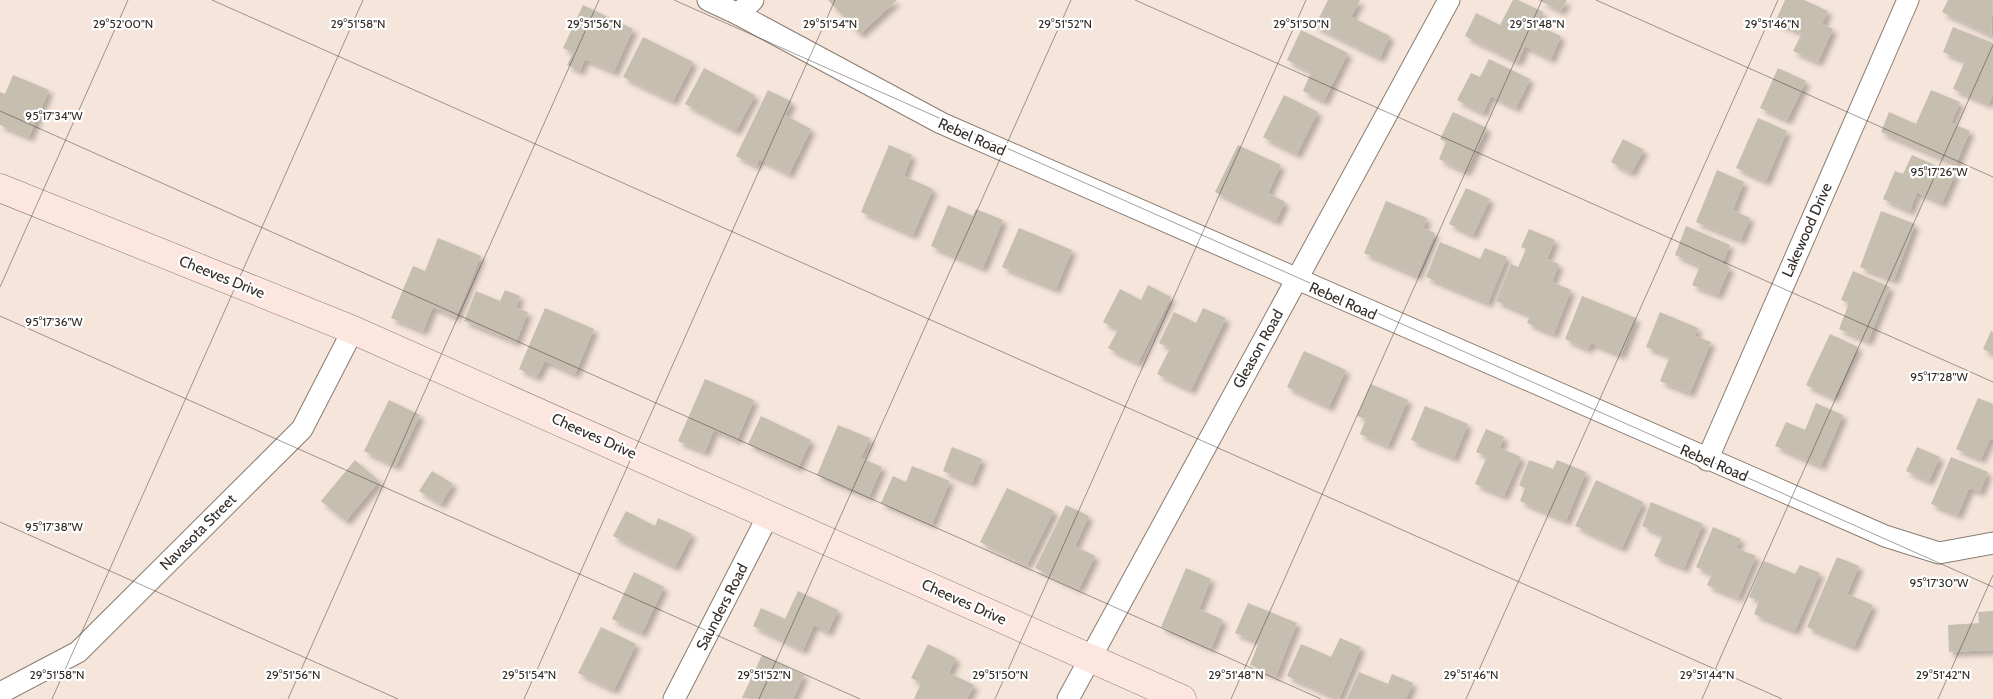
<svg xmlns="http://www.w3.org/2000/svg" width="1993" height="699" viewBox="0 0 1993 699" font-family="Cabin,sans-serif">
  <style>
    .building { fill: #c6beaf; filter: url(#shadow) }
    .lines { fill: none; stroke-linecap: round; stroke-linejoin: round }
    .street-casing { stroke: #8a7c72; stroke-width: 23 }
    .secondary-casing { stroke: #8a7c72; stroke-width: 29 }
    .street { stroke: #fff; stroke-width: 21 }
    .secondary { stroke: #fee6e0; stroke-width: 28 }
    .ticks { fill: none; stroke: #332d29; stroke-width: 1; stroke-opacity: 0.45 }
    .labels { text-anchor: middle; stroke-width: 4.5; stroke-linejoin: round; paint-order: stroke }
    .street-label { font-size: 15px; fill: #332d29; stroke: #fff }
    .ticks-label { font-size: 12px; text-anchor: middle; fill: #332d29; stroke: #fff; stroke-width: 4.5; stroke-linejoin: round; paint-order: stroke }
  </style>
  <defs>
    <filter id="shadow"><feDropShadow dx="4.5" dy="4.5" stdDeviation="2.5" flood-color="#0004"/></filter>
  </defs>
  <rect width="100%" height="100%" fill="#f5e5da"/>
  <g class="building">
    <path d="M828,0H897L860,34Z"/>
    <path d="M1328,0H1360L1351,17L1390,36L1380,58L1315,26Z"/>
    <path d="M1513,0H1518L1543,12L1537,25L1561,36L1551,59L1525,46L1518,62L1465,36L1476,13L1500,25Z"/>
    <path d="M1538,0H1567L1561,11Z"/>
    <path d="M1785,0H1804L1828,11L1822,24L1833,29L1818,62L1793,51L1802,33L1775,22Z"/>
    <path d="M1948,0H1993L1991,35L1942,12Z"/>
    <path d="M583,5L633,29L614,72L585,59L580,71L567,65L573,53L563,48Z"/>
    <path d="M1953,27L1993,43V93L1989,104L1953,89L1965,61L1943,52Z"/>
    <path d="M1301,30L1348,53L1324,101L1303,91L1311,72L1287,60Z"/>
    <path d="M643,37L693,62L673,101L623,77Z"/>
    <path d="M1489,59L1530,79L1516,108L1491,96L1483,113L1457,100L1471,73L1480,77Z"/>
    <path d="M704,68L755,95L736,131L685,104Z"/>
    <path d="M1778,68L1806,81L1787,120L1760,108Z"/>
    <path d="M13,75L49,90L29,137L0,125V92L5,94Z"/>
    <path d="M768,90L792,102L785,115L811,129L789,174L759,159L756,166L736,156Z"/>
    <path d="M1931,90L1960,102L1951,123L1970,131L1956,164L1881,132L1889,112L1916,124Z"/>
    <path d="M1284,95L1318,112L1297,154L1263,137Z"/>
    <path d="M1453,112L1487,128L1466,172L1439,159L1446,142L1440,139Z"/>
    <path d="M1758,118L1787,131L1766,181L1736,168Z"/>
    <path d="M1623,139L1644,150L1631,173L1611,162Z"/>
    <path d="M889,145L912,155L904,176L933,189L913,235L861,212Z"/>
    <path d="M1238,145L1281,165L1268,193L1285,202L1276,221L1215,192Z"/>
    <path d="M1912,155L1955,174L1942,203L1917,192L1910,211L1883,199L1895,171L1903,174Z"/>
    <path d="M1717,170L1744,182L1733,210L1750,218L1741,240L1696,222Z"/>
    <path d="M1466,188L1490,199L1473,235L1449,224Z"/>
    <path d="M1386,201L1427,218L1423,228L1435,233L1417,276L1364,253Z"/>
    <path d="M948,205L973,216L976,209L1003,220L983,268L931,246Z"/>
    <path d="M1881,211L1915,224L1894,280L1860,267Z"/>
    <path d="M1686,226L1730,245L1722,264L1730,267L1718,295L1692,285L1700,266L1675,255Z"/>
    <path d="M1019,228L1072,250L1056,289L1002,267Z"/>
    <path d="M1529,229L1555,240L1547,259L1559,264L1552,282L1571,290L1554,334L1527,323L1530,315L1496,301L1511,264L1518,267L1526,249L1521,247Z"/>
    <path d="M438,238L481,256L456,317L433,307L423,331L391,318L413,266L425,271Z"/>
    <path d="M1440,242L1480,259L1485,248L1507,257L1488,303L1426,277Z"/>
    <path d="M1853,271L1890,287L1868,341L1839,329L1849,303L1841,300Z"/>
    <path d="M1148,285L1171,297L1138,363L1108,348L1118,330L1103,322L1120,289L1141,300Z"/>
    <path d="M505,290L520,296L516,308L528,312L516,342L464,321L476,291L500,301Z"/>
    <path d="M1582,296L1636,318L1621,355L1591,343L1588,349L1565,339Z"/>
    <path d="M545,308L594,329L575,374L545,361L537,377L519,369Z"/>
    <path d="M1203,308L1226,318L1191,390L1157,374L1170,348L1159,343L1174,312L1196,323Z"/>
    <path d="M1660,312L1698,328L1695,336L1711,342L1690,393L1660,381L1670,356L1646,347Z"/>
    <path d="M1991,331L1993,332V354L1983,349Z"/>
    <path d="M1830,334L1858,347L1834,398L1806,385Z"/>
    <path d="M1304,351L1346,370L1329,407L1287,387Z"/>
    <path d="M705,379L754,400L737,440L714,430L705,452L678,441Z"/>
    <path d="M1371,384L1408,400L1388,446L1360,434L1366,419L1357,416Z"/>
    <path d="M1978,398L1993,404V440L1990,439L1981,459L1956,449Z"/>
    <path d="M389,400L420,415L396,466L364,451Z"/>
    <path d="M1816,403L1843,415L1821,466L1775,446L1786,422L1805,430Z"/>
    <path d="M1425,406L1468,424L1454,458L1411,440Z"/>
    <path d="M761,416L811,440L798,468L748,444Z"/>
    <path d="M838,425L870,438L861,458L882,467L869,497L817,475Z"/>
    <path d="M1486,429L1504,437L1500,448L1521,457L1504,496L1475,484L1487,456L1476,452Z"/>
    <path d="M952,447L982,459L972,483L943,471Z"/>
    <path d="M1917,447L1940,457L1929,481L1906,471Z"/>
    <path d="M1951,457L1988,472L1980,492L1969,488L1958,515L1931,504Z"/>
    <path d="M355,460L379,481L346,521L321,501Z"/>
    <path d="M1529,460L1553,469L1557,460L1586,472L1566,521L1520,501L1525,488L1519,485Z"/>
    <path d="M912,466L950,481L932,524L881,503L893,476L906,482Z"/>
    <path d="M432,471L453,484L441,504L419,491Z"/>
    <path d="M1596,480L1643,502L1622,548L1575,526Z"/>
    <path d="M1007,488L1054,511L1027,565L980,542Z"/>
    <path d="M1651,502L1703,524L1684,568L1654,556L1663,535L1642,526Z"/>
    <path d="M1066,505L1089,516L1075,546L1095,556L1079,589L1035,568Z"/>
    <path d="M626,511L655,526L658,518L692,534L675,567L613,536Z"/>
    <path d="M1713,527L1741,539L1736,548L1756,556L1738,598L1707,585L1712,574L1696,567Z"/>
    <path d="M1837,557L1859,566L1847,594L1873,605L1854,647L1807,627Z"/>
    <path d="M1764,561L1795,574L1800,565L1820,573L1795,631L1754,614L1759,601L1749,597Z"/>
    <path d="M1186,568L1211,579L1199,609L1223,620L1211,648L1161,627Z"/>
    <path d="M634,572L664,587L642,633L612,619Z"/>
    <path d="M798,591L838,610L828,632L814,625L803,650L753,626L761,608L785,619Z"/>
    <path d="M1248,603L1297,623L1276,676L1250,665L1259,642L1235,633Z"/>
    <path d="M1993,611V650L1949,652L1948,625L1979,623L1978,612Z"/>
    <path d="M601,627L636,644L614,690L578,673Z"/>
    <path d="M1340,638L1361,647L1339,699L1287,676L1301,644L1331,657Z"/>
    <path d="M928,644L956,658L949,673L974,685L967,699H914L921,683L911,678Z"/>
    <path d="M762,655L804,675L793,699L742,698Z"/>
    <path d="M1359,672L1388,684L1392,674L1413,683L1406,699H1347Z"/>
  </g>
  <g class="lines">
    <defs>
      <g id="street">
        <path d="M708,0L738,14L941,123L1885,536L1939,553L1993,543"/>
        <path d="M738,14L753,0"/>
        <path d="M1707,460L1908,0"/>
        <path d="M0,693L78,652L302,429L353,330"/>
        <path d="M674,699L769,514"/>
        <path d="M1068,699L1449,0"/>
      </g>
      <path id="secondary" d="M0,188L353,330L1182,699"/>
    </defs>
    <use href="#street" class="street-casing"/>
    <use href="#secondary" class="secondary-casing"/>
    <use href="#street" class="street"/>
    <use href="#secondary" class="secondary"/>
  </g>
  <path class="ticks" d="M212,0L1782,699M674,0L1993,587M1135,0L1993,382M1596,0L1993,177M0,111L1321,699M0,287L128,0M0,316L860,699M0,522L398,699M52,699L363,0M288,699L599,0M524,699L835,0M759,699L1071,0M995,699L1306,0M1231,699L1542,0M1466,699L1778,0M1702,699L1993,45M1938,699L1993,575"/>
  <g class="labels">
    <g class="street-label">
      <text transform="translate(972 137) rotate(24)" y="5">Rebel Road</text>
      <text transform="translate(1807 230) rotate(-66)" y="5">Lakewood Drive</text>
      <text transform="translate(222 277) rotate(22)" y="5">Cheeves Drive</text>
      <text transform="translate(1343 301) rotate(24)" y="5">Rebel Road</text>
      <text transform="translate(1258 349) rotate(-61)" y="5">Gleason Road</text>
      <text transform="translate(594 436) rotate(24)" y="5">Cheeves Drive</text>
      <text transform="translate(1714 463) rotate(23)" y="5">Rebel Road</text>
      <text transform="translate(198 532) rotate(-45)" y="5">Navasota Street</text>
      <text transform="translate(964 602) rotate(24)" y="5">Cheeves Drive</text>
      <text transform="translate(722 607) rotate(-63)" y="5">Saunders Road</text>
    </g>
  </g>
  <g class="ticks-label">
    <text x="123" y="28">29°52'00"N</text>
    <text x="358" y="28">29°51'58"N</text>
    <text x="594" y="28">29°51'56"N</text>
    <text x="830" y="28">29°51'54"N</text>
    <text x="1065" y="28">29°51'52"N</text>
    <text x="1301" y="28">29°51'50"N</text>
    <text x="1537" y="28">29°51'48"N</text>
    <text x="1772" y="28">29°51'46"N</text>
    <text x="54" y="120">95°17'34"W</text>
    <text x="1939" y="176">95°17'26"W</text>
    <text x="54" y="326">95°17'36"W</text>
    <text x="1939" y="381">95°17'28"W</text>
    <text x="54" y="531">95°17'38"W</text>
    <text x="1939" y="587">95°17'30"W</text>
    <text x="57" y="679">29°51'58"N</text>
    <text x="293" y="679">29°51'56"N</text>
    <text x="529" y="679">29°51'54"N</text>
    <text x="764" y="679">29°51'52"N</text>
    <text x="1000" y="679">29°51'50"N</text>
    <text x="1236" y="679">29°51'48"N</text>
    <text x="1471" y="679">29°51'46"N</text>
    <text x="1707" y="679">29°51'44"N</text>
    <text x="1943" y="679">29°51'42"N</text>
  </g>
</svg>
